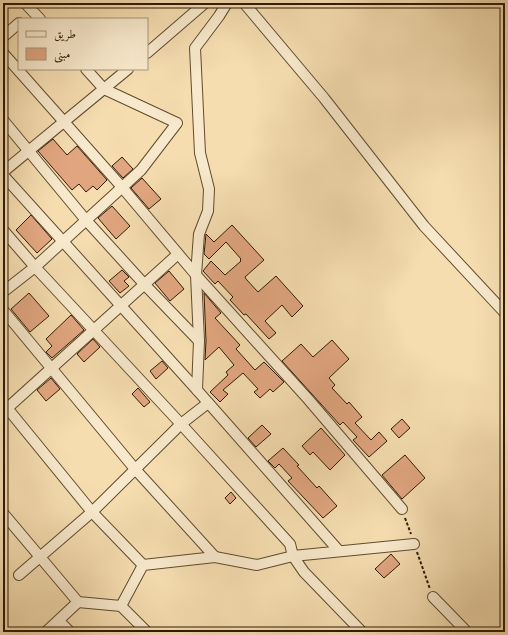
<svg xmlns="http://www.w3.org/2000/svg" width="508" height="635" viewBox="0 0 508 635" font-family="'Old Standard TT',Amiri,serif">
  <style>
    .building { fill: #e1a680; stroke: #2f1a03 }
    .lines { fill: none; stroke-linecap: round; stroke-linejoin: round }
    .street-casing { stroke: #604b2e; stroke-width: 12 }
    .path { stroke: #2f1a03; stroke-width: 2; stroke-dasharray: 3 2; stroke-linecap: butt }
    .street { stroke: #f8e9cc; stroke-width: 10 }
  </style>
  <rect width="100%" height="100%" fill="#f5ddb0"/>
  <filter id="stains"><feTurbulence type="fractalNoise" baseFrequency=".005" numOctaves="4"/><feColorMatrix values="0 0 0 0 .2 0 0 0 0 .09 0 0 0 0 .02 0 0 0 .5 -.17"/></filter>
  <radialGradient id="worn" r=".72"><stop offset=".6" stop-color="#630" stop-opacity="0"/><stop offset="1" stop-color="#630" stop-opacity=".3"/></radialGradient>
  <g class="building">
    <path d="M53,139L67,155L77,146L107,180L97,190L93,186L86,192L79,184L72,190L38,151Z"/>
    <path d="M122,157L133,169L123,178L112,166Z"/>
    <path d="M142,178L161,199L149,209L131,188Z"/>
    <path d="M112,206L130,226L116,239L98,218Z"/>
    <path d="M31,215L52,239L37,253L16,230Z"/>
    <path d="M232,225L264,260L245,277L246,279L258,292L276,276L303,306L292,317L282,305L265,321L276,333L269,339L246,314L244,315L230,300L233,297L218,281L215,284L203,271L211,261L225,275L241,261L240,260L241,259L226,242L209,259L204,254L206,234L214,242Z"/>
    <path d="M122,270L129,277L124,281L129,286L120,293L109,281Z"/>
    <path d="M169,271L184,289L170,301L155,283Z"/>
    <path d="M29,293L49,316L30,332L11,309Z"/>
    <path d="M204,293L221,313L215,318L240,345L236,349L255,370L264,362L284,382L273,392L270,389L260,398L254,392L258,389L243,373L223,390L228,394L220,402L210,392L228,375L226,372L234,365L219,347L205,360L206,341Z"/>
    <path d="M71,315L84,330L52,358L46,352L52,346L46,339Z"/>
    <path d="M93,339L100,347L84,362L77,354Z"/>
    <path d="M332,340L349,359L329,378L335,385L332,388L347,404L349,402L362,417L355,423L371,440L379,432L387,441L369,457L353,440L357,437L343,422L340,425L282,361L301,344L313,357Z"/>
    <path d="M162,361L168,368L156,379L150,371Z"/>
    <path d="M51,378L60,389L46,401L37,390Z"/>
    <path d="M138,388L150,402L144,407L132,394Z"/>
    <path d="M402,419L410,428L399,438L391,429Z"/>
    <path d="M262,425L271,434L256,447L248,438Z"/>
    <path d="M321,428L345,455L330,470L313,452L310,455L302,446Z"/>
    <path d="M283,448L299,465L297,466L317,488L319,486L337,506L323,518L288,481L292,478L279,464L275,468L268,461Z"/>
    <path d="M405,455L425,478L402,499L382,475Z"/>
    <path d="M231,492L236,498L230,504L225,498Z"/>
    <path d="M391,554L400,564L384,578L375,569Z"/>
  </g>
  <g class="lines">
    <defs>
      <g id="street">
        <path d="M25,3L40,19"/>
        <path d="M244,3L324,98L424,226L505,313"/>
        <path d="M3,37L19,23"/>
        <path d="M3,53L121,186L196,275L308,399L402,509"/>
        <path d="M147,53L205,3"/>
        <path d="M3,120L85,219L145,285L199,341"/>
        <path d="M3,172L128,69"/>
        <path d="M3,175L197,390L339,551"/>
        <path d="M3,230L35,267L181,424L290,544L293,556L304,572L362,632"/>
        <path d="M3,292L35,267L141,170L177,123L104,89L86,69"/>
        <path d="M3,310L135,469L215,557"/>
        <path d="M197,390L199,341L196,275L199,234L208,211L209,189L200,153L195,48L219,16L227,3"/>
        <path d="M3,403L92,512L143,565"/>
        <path d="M3,412L178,254"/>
        <path d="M3,513L78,602L121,606L147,632"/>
        <path d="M19,575L92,512L181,424L208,403"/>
        <path d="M433,597L467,632"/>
        <path d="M121,606L143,565L215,557L257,565L293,556L414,544"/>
        <path d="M59,621L70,632"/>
        <path d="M46,632L78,602"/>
      </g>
    </defs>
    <use href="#street" class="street-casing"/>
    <g class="path">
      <path d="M405,518L411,534"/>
      <path d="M417,552L430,589"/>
    </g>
    <use href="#street" class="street"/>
  </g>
  <rect width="508" height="635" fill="none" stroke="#f5ddb0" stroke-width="16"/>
  <rect x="4" y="4" width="500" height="627" fill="none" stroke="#2f1a03" stroke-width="2"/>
  <rect x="8" y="8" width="492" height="619" fill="none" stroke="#2f1a03"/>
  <rect x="18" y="18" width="130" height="52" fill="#f8e9cc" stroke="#a8967c"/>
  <rect x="26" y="31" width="20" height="6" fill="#f8e9cc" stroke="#a8967c"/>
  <text x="54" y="38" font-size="12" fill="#2f1a03">طريق</text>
  <rect x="26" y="48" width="20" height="12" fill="#e1a680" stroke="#a8967c"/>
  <text x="54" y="58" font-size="12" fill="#2f1a03">مبنى</text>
  <rect width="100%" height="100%" filter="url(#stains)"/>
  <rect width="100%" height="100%" fill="url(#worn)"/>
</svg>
